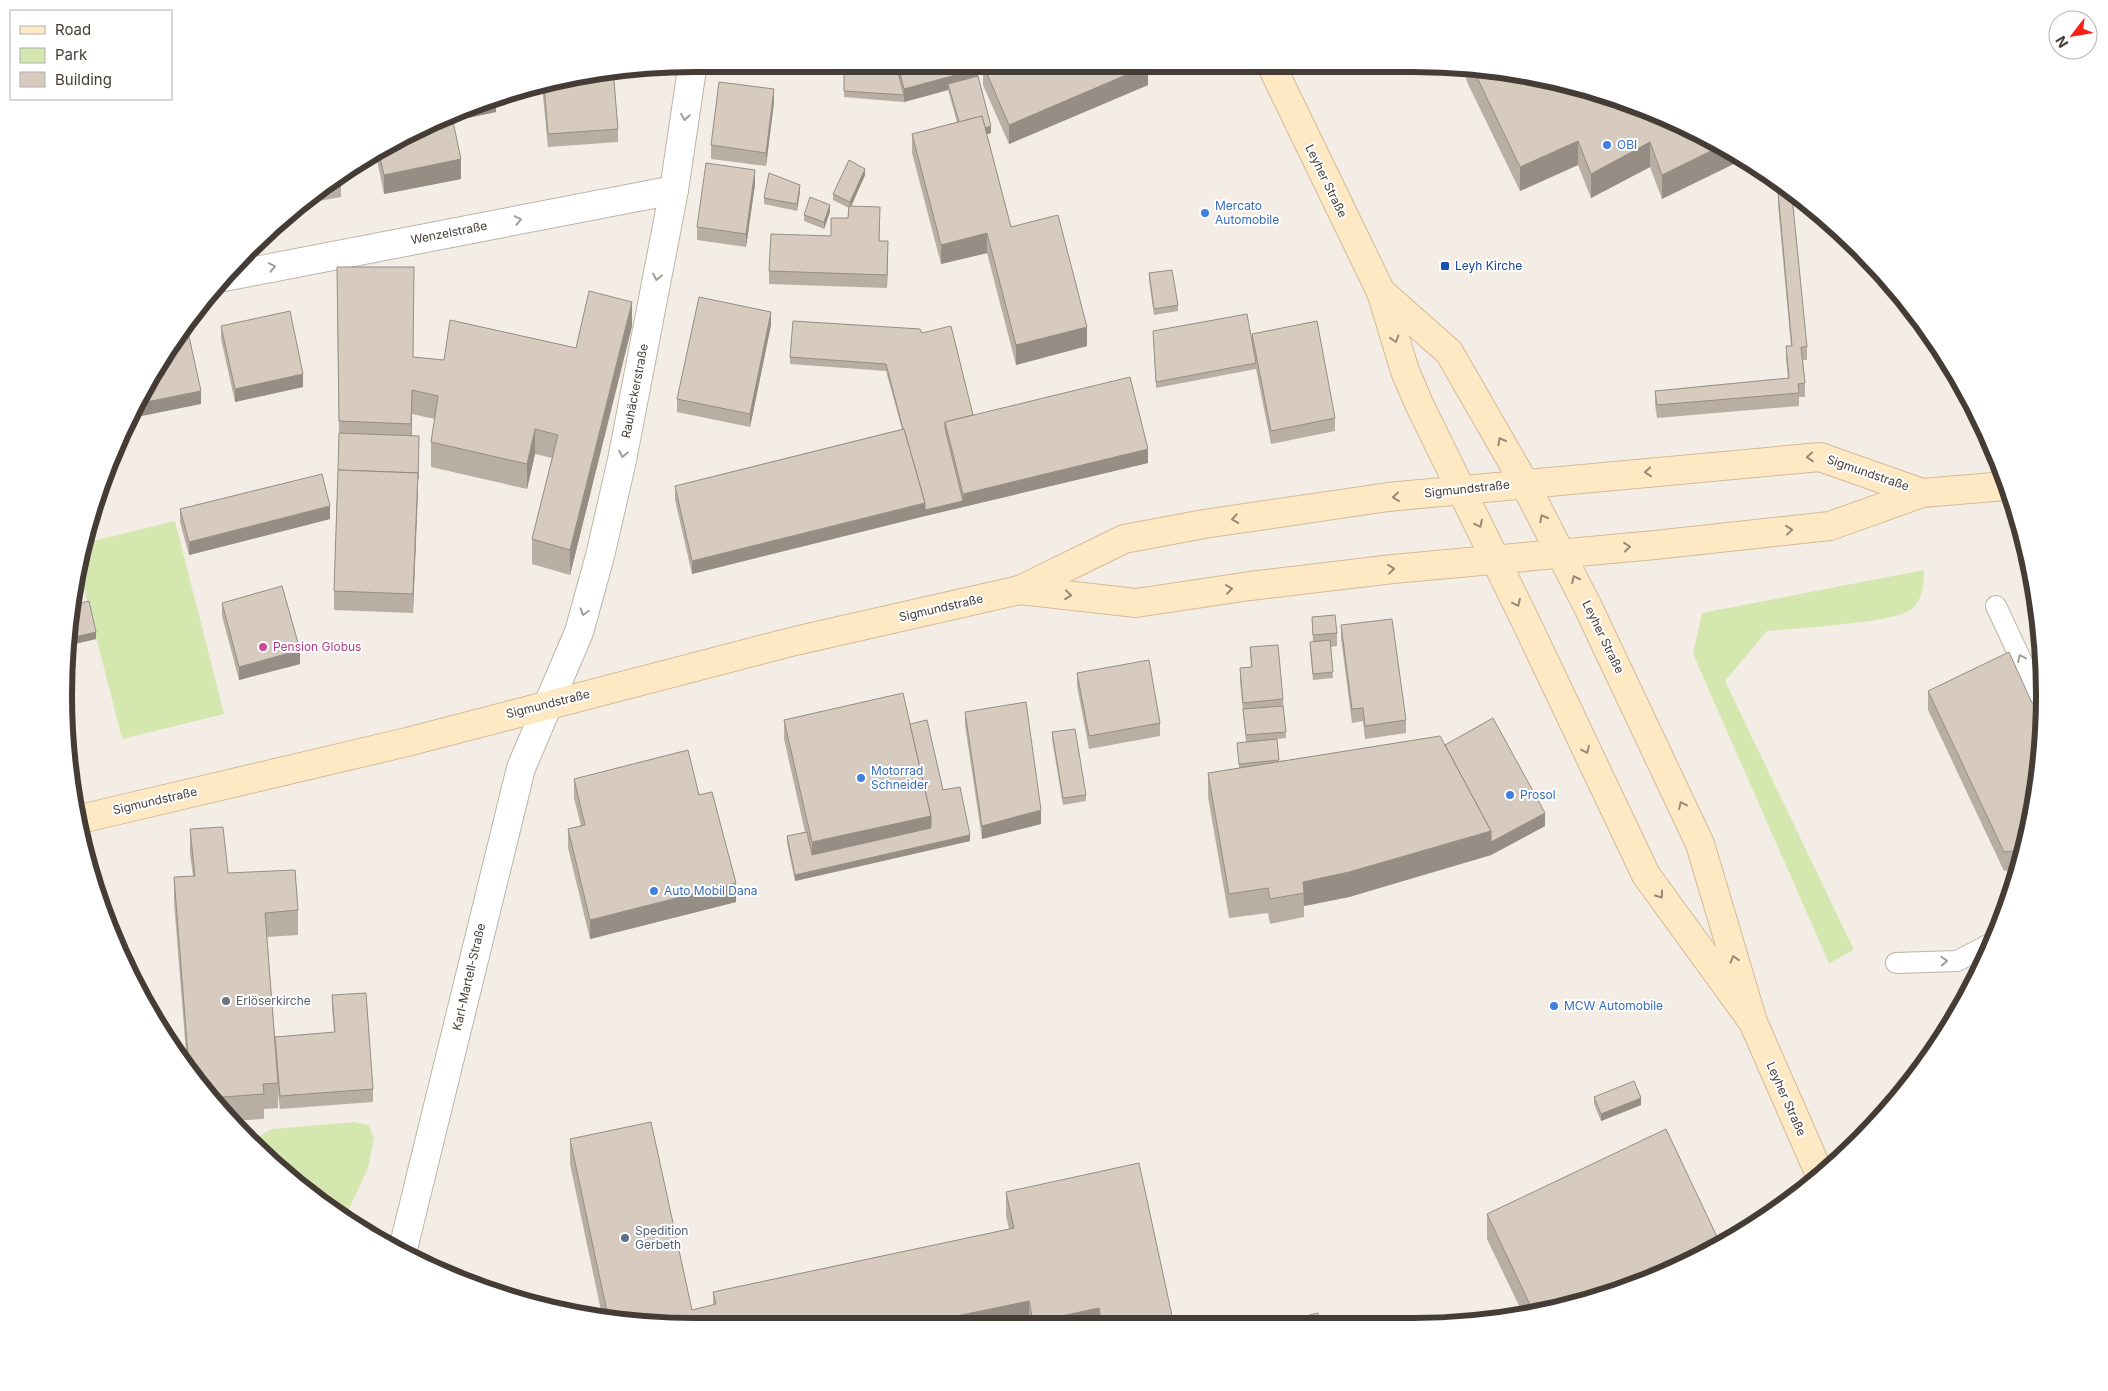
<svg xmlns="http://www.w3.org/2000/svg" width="2108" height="1391" viewBox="0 0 2108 1391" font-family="Inter,sans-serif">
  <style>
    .green { fill: #d4e7ae }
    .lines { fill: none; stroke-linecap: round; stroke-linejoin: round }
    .lane-casing { stroke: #beb4a8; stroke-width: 22 }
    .street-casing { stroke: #beb4a8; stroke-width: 30 }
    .secondary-casing { stroke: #d2bb96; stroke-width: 30 }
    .lane { stroke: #fff; stroke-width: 20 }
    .street { stroke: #fff; stroke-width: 28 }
    .secondary { stroke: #fee9c4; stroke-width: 28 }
    .wall { fill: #b9aea3 }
    .shaded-wall { fill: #968d85 }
    .building { fill: #d7cabe; stroke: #968d85 }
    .oneway { stroke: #a29e9a }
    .oneway2 { stroke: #988a75 }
    .shop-dot { fill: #3f7fe0; stroke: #fff; stroke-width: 2 }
    .transit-dot { fill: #1a4fb4; stroke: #fff; stroke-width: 2 }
    .hotel-dot { fill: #d1479c; stroke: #fff; stroke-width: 2 }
    .worship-dot { fill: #6b7280; stroke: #fff; stroke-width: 2 }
    .service-dot { fill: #5c6f8a; stroke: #fff; stroke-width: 2 }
    .labels { text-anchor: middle; stroke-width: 4; stroke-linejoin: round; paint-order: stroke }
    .shop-label { font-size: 12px; fill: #366cbe; stroke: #fff; text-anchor: start }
    .street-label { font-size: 12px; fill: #453d35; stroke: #fff }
    .transit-label { font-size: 12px; fill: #164399; stroke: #fff; text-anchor: start }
    .hotel-label { font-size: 12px; fill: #b23c85; stroke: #fff; text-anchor: start }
    .worship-label { font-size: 12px; fill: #5b616d; stroke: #fff; text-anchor: start }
    .service-label { font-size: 12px; fill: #4e5e75; stroke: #fff; text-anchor: start }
    .rim { fill: none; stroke: #453d35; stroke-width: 6 }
  </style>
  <rect width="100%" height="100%" fill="#f3ede5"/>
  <g class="green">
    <path d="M175,521L224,714L122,739L78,565L85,543Z"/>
    <path d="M1924,570C1924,584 1923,599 1912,609C1896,623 1794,628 1767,631L1725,681L1854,950L1829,963L1693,654L1702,613Z"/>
    <path d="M354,1122L368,1125L374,1137L368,1168L346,1215L279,1170L254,1146L260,1136L272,1129Z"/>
  </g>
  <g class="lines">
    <defs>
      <g id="lane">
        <path d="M1996,606L2041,702"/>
        <path d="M1896,963L1957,961L1990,944"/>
      </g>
      <g id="street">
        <path d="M224,277L674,190"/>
        <path d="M402,1253L521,768L579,632L600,556L622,460L674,190L692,69"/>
      </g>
      <g id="secondary">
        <path d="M1273,69L1381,292L1405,371L1420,406L1525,620L1646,875L1753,1022"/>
        <path d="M1381,292L1449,352L1525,484L1588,607L1700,844L1753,1022L1820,1175"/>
        <path d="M1020,590L1136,603L1250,586L1393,569L1655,545L1830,526L1922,493L2006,486"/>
        <path d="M76,820L407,742L795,641L1020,590L1124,539L1204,524L1388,497L1820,457L1922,493"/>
      </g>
    </defs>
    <use href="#lane" class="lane-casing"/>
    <use href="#street" class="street-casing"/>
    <use href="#secondary" class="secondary-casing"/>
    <use href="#lane" class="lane"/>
    <use href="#street" class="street"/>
    <use href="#secondary" class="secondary"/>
  </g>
  <g class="wall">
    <path d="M613,69L618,129V142L548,147L542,86Z"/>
    <path d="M791,69H809V72Z"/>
    <path d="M844,69H978V76L991,133L987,134L1011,227L1087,346L1016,365L987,253L941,264L912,153V134L957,122L948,90L904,102L844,97Z"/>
    <path d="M983,69H1148V85L1009,144L983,85Z"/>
    <path d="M1464,69H1495L1692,129L1662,199L1650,167L1591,198L1578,165L1520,191L1467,82Z"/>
    <path d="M493,97H496V112L453,121L461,179L384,194L376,155Z"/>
    <path d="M774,102L766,166L711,159V145Z"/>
    <path d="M347,169V178L341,180V197L303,204L344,170Z"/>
    <path d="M865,175L851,206L880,220L879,241L888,255L887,288L769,284V271L831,236L848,218L849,208L833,200V194Z"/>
    <path d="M755,184L746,247L697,240V227Z"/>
    <path d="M800,191L797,211L764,204V198Z"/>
    <path d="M1778,192L1807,347V360H1803L1805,383V397H1799V406L1657,418L1655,404V391L1788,379L1786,359V346H1791L1778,205Z"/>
    <path d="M830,212L824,229L804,221V215Z"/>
    <path d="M1149,273L1178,305V311L1154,315L1149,280Z"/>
    <path d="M337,292L413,357L444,360L576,348L632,326L570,575L532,564V539L552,458L535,454L527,489L431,467V442L435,419L412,414V436L419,449L413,613L334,610V591L339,437Z"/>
    <path d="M771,325L750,427L677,412V399Z"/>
    <path d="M221,326L303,387L235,402L221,339Z"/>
    <path d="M1153,331L1252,340V334L1335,418V431L1271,444L1256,369L1156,388Z"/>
    <path d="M922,333L973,415L1148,463L925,516L692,574L675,500V486L902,429L886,371L790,364V357Z"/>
    <path d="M180,509L330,519L189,555L180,522Z"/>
    <path d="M222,603L300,664L239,680L222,616Z"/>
    <path d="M72,605L96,639L70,645L68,635Z"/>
    <path d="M1312,617L1337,633V646L1331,647L1333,678L1313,680L1310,649V642H1313Z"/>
    <path d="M1341,625L1406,720V733L1365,739L1363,721L1352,723L1341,638Z"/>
    <path d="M1250,647L1283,699L1286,738L1277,739L1279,761L1445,745L1545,826L1491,855L1349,897L1304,906V917L1270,924L1268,913L1229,918L1208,797V773L1239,768L1237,743L1246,742L1240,681V668L1251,667Z"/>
    <path d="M1077,673L1160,723V736L1089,749L1077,686Z"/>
    <path d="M1928,691L2032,703L2039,778L2016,874L2012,870L2004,871L1928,710Z"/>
    <path d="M965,712L1041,824L982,839L965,725Z"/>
    <path d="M784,720L910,724L943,790L970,841L795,881L787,843V836L805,832L784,739Z"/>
    <path d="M1052,732L1086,795V801L1063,805L1052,739Z"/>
    <path d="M574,779L699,795L736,902L590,939L568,848V829L581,826L574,798Z"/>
    <path d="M190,829L228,873L298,910V935L267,937L275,1039L334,1032L332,1008V995L373,1089V1102L280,1109L278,1094V1108L264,1109V1119L230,1121L220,1112L187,1065L174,902V877L193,876L190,854Z"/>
    <path d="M1594,1097L1641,1105L1601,1121L1594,1104Z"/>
    <path d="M570,1139L692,1310L713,1305V1292L1009,1229L1006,1216V1192L1174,1325L613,1322L603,1320L570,1164Z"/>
    <path d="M1487,1214L1576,1306L1523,1314L1487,1239Z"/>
  </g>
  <g class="shaded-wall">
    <path d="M978,69V83L948,84V90L904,102V89Z"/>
    <path d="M1140,69H1148V85L1009,144V125Z"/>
    <path d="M774,89V102L766,166V153Z"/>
    <path d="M493,97H496V112L449,122V119Z"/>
    <path d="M991,126V133L962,140V133Z"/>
    <path d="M1578,141V165L1520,191V167Z"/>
    <path d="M1650,142V167L1591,198V174Z"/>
    <path d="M1719,147L1740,161L1662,199V175Z"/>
    <path d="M461,159V179L384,194V175Z"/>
    <path d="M865,169V175L850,209V202Z"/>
    <path d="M755,170V184L746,247V234Z"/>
    <path d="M800,185V191L797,211V204Z"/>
    <path d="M830,205V212L824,229V222Z"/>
    <path d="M987,233V253L941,264V245Z"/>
    <path d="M888,241V255L887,288V275Z"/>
    <path d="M632,302V326L570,575V550Z"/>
    <path d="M771,312V325L750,427V414Z"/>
    <path d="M1087,327V346L1016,365V345Z"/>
    <path d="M303,374V387L235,402V389Z"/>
    <path d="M412,390V414L411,449V424Z"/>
    <path d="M201,391V404L132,418L141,403Z"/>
    <path d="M535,429V454L527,489V464Z"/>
    <path d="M1148,449V463L925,516L692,574V561L925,503L963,501V494Z"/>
    <path d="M418,473V492L413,613V594Z"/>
    <path d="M330,506V519L189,555V542Z"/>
    <path d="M96,632V639L70,645V638Z"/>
    <path d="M300,650V664L239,680V667Z"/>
    <path d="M1041,810V824L982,839V826Z"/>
    <path d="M1545,813V826L1491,855L1349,897L1304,906L1303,882Z"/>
    <path d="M931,816V835L812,861V842Z"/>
    <path d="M970,835V841L795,881V875Z"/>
    <path d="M736,883V902L590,939V920Z"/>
    <path d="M1641,1098V1105L1601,1121V1114Z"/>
    <path d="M1029,1301V1324L923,1323Z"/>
    <path d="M1099,1308V1324H1033V1322Z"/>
  </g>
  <g class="building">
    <path d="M613,69L618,129L548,134L544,85Z"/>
    <path d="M844,69H897L904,95L844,91Z"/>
    <path d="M899,69H978L904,89Z"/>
    <path d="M985,69H1140L1009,125Z"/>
    <path d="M1473,69H1495L1576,85L1692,129L1719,147L1662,175L1650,142L1591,174L1578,141L1520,167Z"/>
    <path d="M978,76L991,126L985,128L982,116L959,122L948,84Z"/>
    <path d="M719,82L774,89L766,153L711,145Z"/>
    <path d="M982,116L1011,227L1058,215L1087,327L1016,345L987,233L941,245L912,134Z"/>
    <path d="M452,117L461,159L384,175L379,153Z"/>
    <path d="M849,160L865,169L850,202L833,194Z"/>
    <path d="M706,163L755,170L746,234L697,227Z"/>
    <path d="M769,173L800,185L797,204L764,198Z"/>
    <path d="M340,174L341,183L324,187Z"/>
    <path d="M1785,191L1792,196L1807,347H1801L1805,383L1798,384L1799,393L1657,405L1655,391L1789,378L1786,346H1792L1778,192Z"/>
    <path d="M810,197L830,205L824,222L804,215Z"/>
    <path d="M849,206L880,207L879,241H888L887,275L769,271L771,234L831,236V218H848Z"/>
    <path d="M337,267H414L413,357L444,360L450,320L576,348L589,291L632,302L570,550L532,539L558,435L535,429L527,464L431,442L438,396L412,390L411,424L339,421Z"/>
    <path d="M1172,270L1178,305L1154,309L1149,273Z"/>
    <path d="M699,297L771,312L750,414L677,399Z"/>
    <path d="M290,311L303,374L235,389L221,326Z"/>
    <path d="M1247,314L1256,363L1156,382L1153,331Z"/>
    <path d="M793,321L920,329L922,333L951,326L973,415L945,422V428L963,501L925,510V503L904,429H903L886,364L790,357Z"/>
    <path d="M1317,321L1335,418L1271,431L1252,334Z"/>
    <path d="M188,332L201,391L141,403L182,333Z"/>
    <path d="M1130,377L1148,449L963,494L945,422Z"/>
    <path d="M904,429L925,503L692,561L675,486Z"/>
    <path d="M339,433L419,436L418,479V473L338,470Z"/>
    <path d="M338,470L418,473L413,594L334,591Z"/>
    <path d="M322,474L330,506L189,542L180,509Z"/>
    <path d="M282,586L300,650L239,667L222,603Z"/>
    <path d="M89,601L96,632L70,638L68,630L72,605Z"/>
    <path d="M1335,615L1337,633L1313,635L1312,617Z"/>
    <path d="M1392,619L1406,720L1365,726L1363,708L1352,709L1341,625Z"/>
    <path d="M1330,640L1333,672L1313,674L1310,642Z"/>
    <path d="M1278,645L1283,699L1243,703L1240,668L1252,667L1250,647Z"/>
    <path d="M2009,652L2032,703L2041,698L2039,778L2020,858L2012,851L2004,852L1928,691Z"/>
    <path d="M1149,660L1160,723L1089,736L1077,673Z"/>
    <path d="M903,693L931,816L812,842L784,720Z"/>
    <path d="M1026,702L1041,810L982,826L965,712Z"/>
    <path d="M1283,706L1286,732L1246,735L1243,709Z"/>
    <path d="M1493,718L1545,813L1491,842V831L1445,745Z"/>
    <path d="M927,720L943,790L960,787L970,835L795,875L787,836L807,832L812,855L931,828V816L910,724Z"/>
    <path d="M1075,729L1086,795L1063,798L1052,732Z"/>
    <path d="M1440,736L1491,831L1349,872L1303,882L1304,893L1270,899L1268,888L1229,894L1208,773Z"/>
    <path d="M1277,739L1279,760L1239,764L1237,743Z"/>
    <path d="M688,750L699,795L712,792L736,883L590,920L568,829L585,825L574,779Z"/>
    <path d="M223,827L228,873L295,870L298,910L265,913L278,1083L263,1084L264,1094L210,1098L189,1068L174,877L195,876L190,829Z"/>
    <path d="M366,993L373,1089L280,1096L275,1037L335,1032L332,995Z"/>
    <path d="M1634,1081L1641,1098L1601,1114L1594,1097Z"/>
    <path d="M651,1122L692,1310L716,1304L713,1292L1014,1228L1006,1192L1139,1163L1174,1325L1102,1324L1099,1308L1033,1322L1029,1301L923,1323L613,1322L609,1321L570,1139Z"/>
    <path d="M1666,1129L1719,1241L1723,1239L1725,1242L1692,1262L1576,1306L1534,1313L1487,1214Z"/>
    <path d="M1318,1313L1321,1325H1268Z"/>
  </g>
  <defs><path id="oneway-chevron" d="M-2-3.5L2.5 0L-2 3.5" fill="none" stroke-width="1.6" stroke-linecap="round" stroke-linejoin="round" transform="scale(1.25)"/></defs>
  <g class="oneway">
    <use href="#oneway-chevron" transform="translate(685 117) rotate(99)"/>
    <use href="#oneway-chevron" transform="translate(518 220) rotate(-11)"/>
    <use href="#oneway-chevron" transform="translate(272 267) rotate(-11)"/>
    <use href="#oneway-chevron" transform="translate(657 277) rotate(101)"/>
    <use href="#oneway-chevron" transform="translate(623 454) rotate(101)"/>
    <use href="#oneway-chevron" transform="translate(584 612) rotate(106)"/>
    <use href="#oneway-chevron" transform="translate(2021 658) rotate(-115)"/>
    <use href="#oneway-chevron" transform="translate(1944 961) rotate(-2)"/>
  </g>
  <g class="oneway2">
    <use href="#oneway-chevron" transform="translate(1395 339) rotate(73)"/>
    <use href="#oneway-chevron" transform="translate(1501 441) rotate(-120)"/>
    <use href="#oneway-chevron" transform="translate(1810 457) rotate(175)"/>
    <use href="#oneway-chevron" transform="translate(1648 472) rotate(175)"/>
    <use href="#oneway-chevron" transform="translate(1396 497) rotate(174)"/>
    <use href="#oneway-chevron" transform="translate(1543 518) rotate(-118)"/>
    <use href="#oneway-chevron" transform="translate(1235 519) rotate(171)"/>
    <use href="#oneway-chevron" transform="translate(1479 524) rotate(64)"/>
    <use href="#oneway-chevron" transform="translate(1789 530) rotate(-6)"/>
    <use href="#oneway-chevron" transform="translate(1627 547) rotate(-5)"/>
    <use href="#oneway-chevron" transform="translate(1391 569) rotate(-6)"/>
    <use href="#oneway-chevron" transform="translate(1575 579) rotate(-117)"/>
    <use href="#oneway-chevron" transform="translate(1229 589) rotate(-8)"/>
    <use href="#oneway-chevron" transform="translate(1068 595) rotate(6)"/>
    <use href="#oneway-chevron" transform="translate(1517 603) rotate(64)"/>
    <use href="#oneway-chevron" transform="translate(1586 750) rotate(65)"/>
    <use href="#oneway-chevron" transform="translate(1682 805) rotate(-115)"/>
    <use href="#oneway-chevron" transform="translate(1660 895) rotate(54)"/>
    <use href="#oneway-chevron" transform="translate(1734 959) rotate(-107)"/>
  </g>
  <g class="shop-dot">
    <circle cx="1607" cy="145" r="5"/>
    <circle cx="1205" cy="213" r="5"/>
    <circle cx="861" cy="778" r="5"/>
    <circle cx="1510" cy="795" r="5"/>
    <circle cx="654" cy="891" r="5"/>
    <circle cx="1554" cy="1006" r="5"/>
  </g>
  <rect class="transit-dot" x="1440" y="261" width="10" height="10" rx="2.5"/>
  <circle class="hotel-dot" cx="263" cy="647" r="5"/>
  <circle class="worship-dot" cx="226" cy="1001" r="5"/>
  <circle class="service-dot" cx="625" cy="1238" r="5"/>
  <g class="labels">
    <g class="shop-label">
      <text x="1617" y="149">OBI</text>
      <text x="1215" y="210">Mercato<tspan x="1215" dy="14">Automobile</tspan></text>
      <text x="871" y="775">Motorrad<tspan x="871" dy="14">Schneider</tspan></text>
      <text x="1520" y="799">Prosol</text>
      <text x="664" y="895">Auto Mobil Dana</text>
      <text x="1564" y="1010">MCW Automobile</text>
    </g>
    <g class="street-label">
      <text transform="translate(1326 181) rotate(64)" y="4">Leyher Straße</text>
      <text transform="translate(449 233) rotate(-11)" y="4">Wenzelstraße</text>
      <text transform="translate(635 391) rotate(-79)" y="4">Rauhäckerstraße</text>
      <text transform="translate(1868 473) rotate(19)" y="4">Sigmundstraße</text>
      <text transform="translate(1467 489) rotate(-6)" y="4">Sigmundstraße</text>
      <text transform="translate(941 608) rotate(-13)" y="4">Sigmundstraße</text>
      <text transform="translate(1603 637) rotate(64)" y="4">Leyher Straße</text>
      <text transform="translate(548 704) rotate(-14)" y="4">Sigmundstraße</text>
      <text transform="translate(155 801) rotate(-13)" y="4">Sigmundstraße</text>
      <text transform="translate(469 977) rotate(-77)" y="4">Karl-Martell-Straße</text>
      <text transform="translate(1786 1099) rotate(66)" y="4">Leyher Straße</text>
    </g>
    <g class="transit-label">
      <text x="1455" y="270">Leyh Kirche</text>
    </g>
    <g class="hotel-label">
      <text x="273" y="651">Pension Globus</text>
    </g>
    <g class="worship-label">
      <text x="236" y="1005">Erlöserkirche</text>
    </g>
    <g class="service-label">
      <text x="635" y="1235">Spedition<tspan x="635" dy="14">Gerbeth</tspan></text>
    </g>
  </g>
  <path d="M0 0H2108V1391H0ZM695 72H1413A623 623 0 0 1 2036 695V695A623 623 0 0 1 1413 1318H695A623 623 0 0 1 72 695V695A623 623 0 0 1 695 72Z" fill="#fff" fill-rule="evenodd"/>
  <path class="rim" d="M695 72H1413A623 623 0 0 1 2036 695V695A623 623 0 0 1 1413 1318H695A623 623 0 0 1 72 695V695A623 623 0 0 1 695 72Z"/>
  <rect x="10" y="10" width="162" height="90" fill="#ffffff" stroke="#b5b1ae"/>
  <rect x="20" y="26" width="25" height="8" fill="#fee9c4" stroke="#b5b1ae"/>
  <text x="55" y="35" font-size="15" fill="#453d35">Road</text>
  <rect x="20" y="48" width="25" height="15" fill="#d4e7ae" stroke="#b5b1ae"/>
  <text x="55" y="60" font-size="15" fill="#453d35">Park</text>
  <rect x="20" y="72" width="25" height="15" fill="#d7cabe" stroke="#b5b1ae"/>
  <text x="55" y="85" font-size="15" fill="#453d35">Building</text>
  <g transform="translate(2073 35) rotate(239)"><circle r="24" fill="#ffffff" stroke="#b5b1ae"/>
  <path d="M0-4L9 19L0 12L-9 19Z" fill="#f81f17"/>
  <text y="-8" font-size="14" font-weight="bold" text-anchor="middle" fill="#453d35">N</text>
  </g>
</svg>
